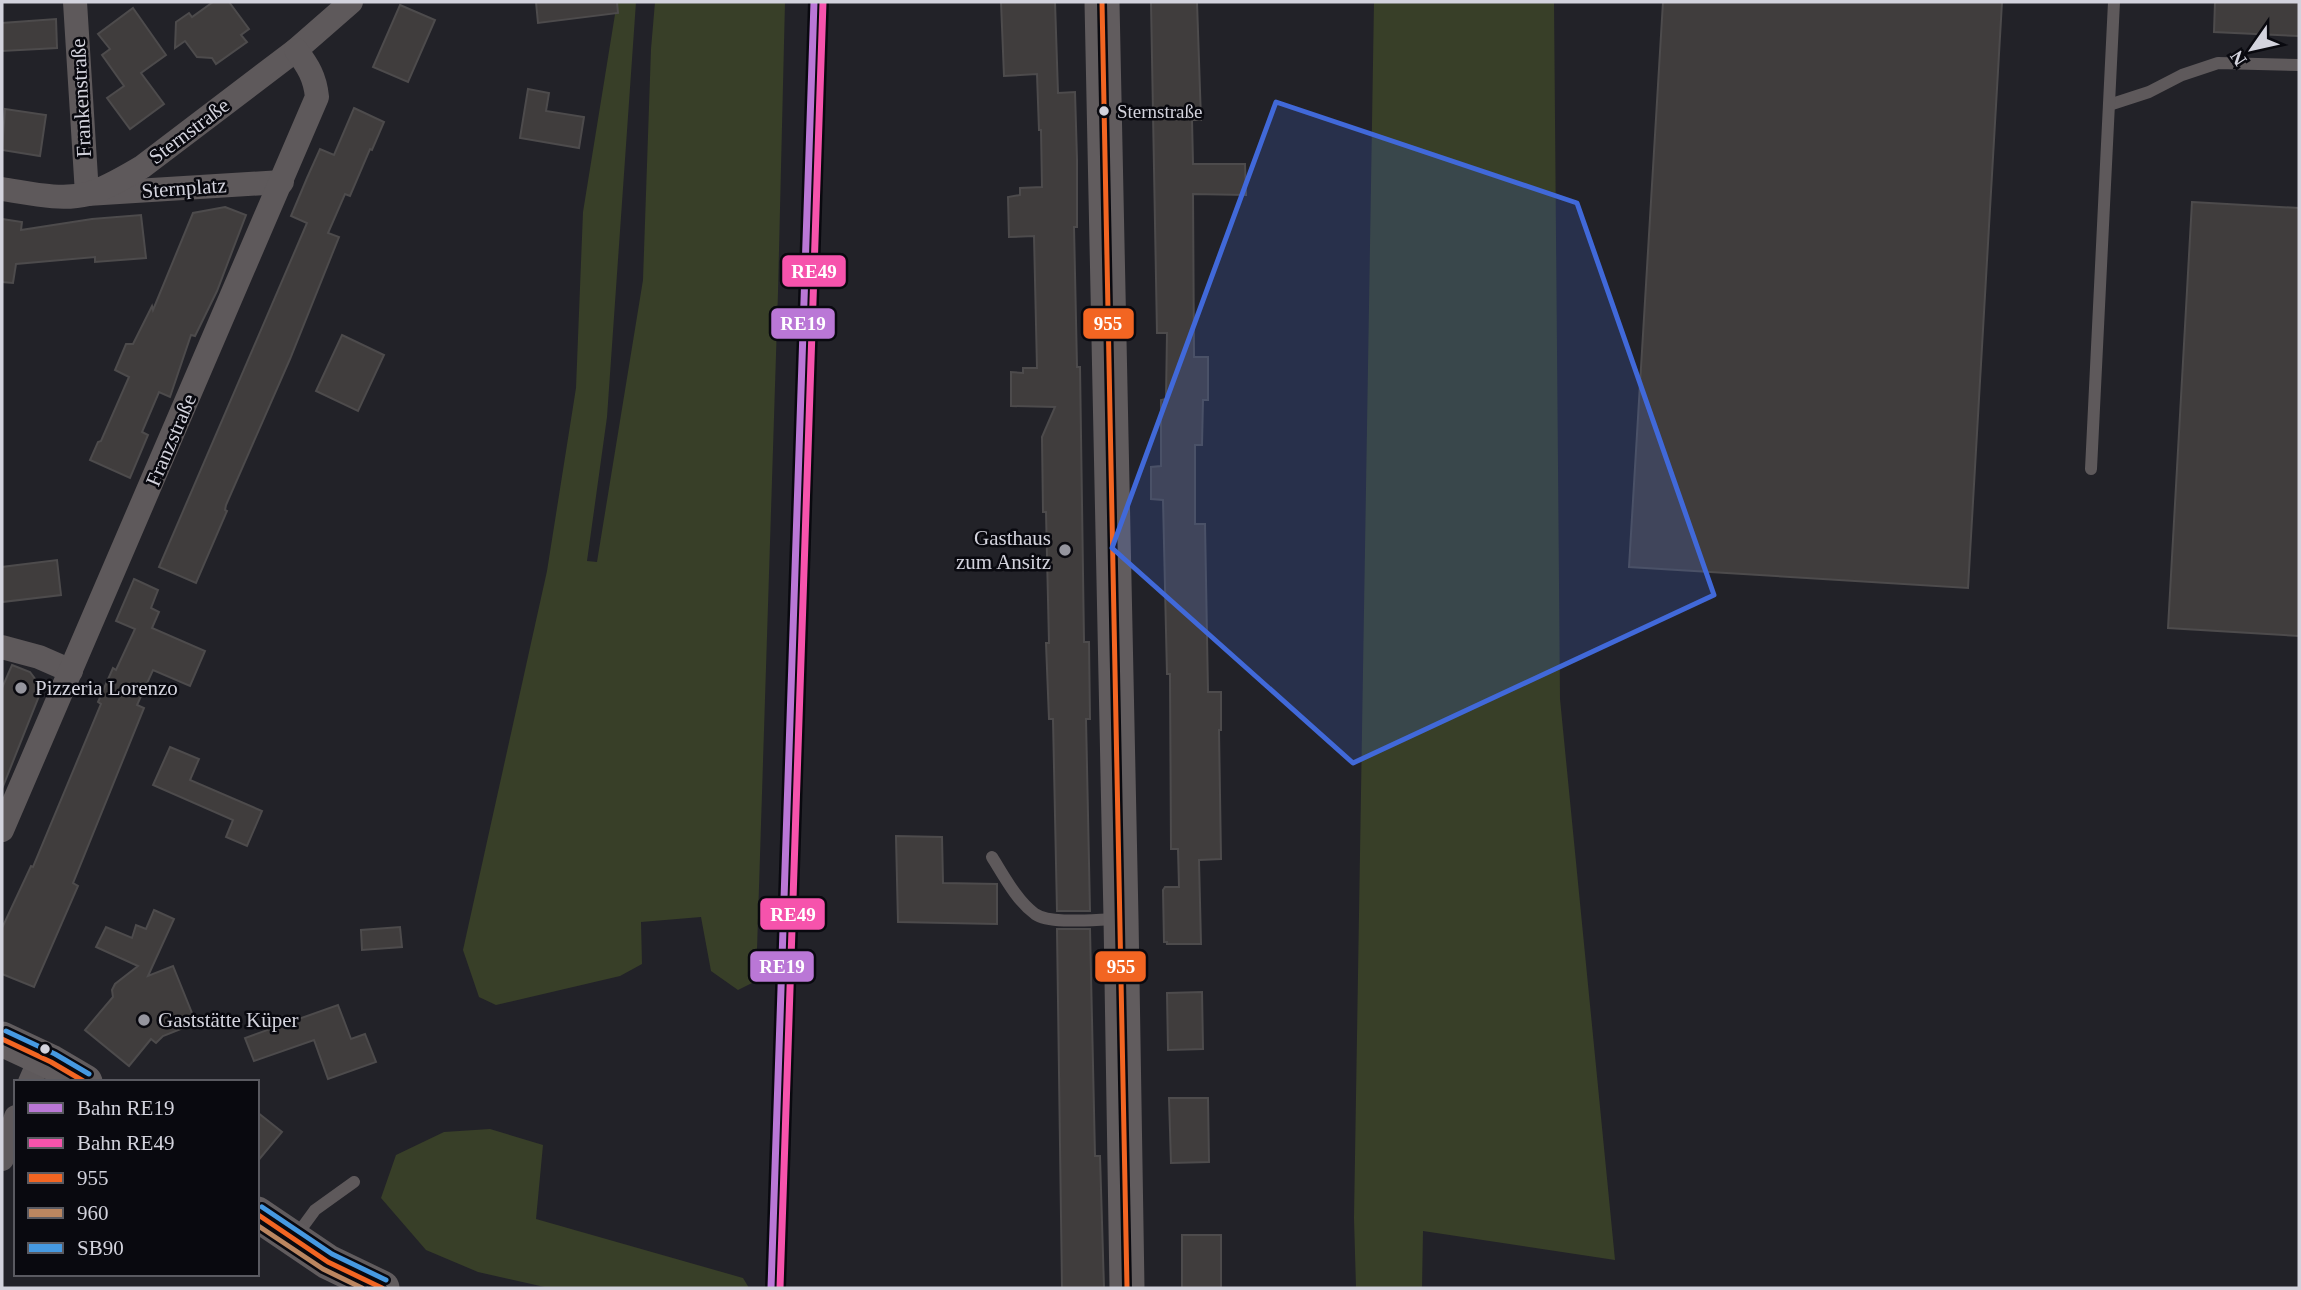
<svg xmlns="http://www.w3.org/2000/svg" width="2301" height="1290" viewBox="0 0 2301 1290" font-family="'Times New Roman',serif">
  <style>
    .green { fill: #383f28 }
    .building { fill: #403d3d; stroke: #4d4b4c; stroke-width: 2 }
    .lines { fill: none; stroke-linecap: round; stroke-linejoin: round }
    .lane { stroke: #5e595b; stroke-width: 12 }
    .street { stroke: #5e595b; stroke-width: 24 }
    .secondary { stroke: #615c5e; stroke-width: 35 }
    .bus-1-casing { stroke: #09090f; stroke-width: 10 }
    .bus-2-casing { stroke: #09090f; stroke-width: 10 }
    .bus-3-casing { stroke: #09090f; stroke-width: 10 }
    .bus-1 { stroke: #f26522; stroke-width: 5 }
    .bus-2 { stroke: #bb8660; stroke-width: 5 }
    .bus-3 { stroke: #4699e1; stroke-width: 5 }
    .rail-1-casing { stroke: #09090f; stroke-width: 12 }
    .rail-2-casing { stroke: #09090f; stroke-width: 12 }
    .rail-1 { stroke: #ba77d6; stroke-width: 7 }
    .rail-2 { stroke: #f653ac; stroke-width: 7 }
    .marked { fill: #4169d9; fill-opacity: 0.2; stroke: #4169d9; stroke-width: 5; stroke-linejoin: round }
    .bus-dot { fill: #d3d3dd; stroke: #09090f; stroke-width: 2.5 }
    .poi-dot { fill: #95959e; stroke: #09090f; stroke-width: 2.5 }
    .labels { text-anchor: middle; stroke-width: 5; stroke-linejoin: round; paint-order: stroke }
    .bus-label { font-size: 19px; fill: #d3d3dd; stroke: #09090f; text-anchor: start }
    .street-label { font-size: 21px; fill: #d3d3dd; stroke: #09090f }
    .poi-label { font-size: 21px; fill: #d3d3dd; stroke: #09090f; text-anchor: start }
    .line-badge { stroke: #09090f; stroke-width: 2.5 }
    .badge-label { font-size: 19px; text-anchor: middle; font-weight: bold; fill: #fff }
  </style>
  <rect width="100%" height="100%" fill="#222228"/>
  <g class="green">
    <path d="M617,2H636L607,417L587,561L597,562L643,280L651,49L655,2H785L778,292L756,981L738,990L711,971L701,917L641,922L642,964L620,976L496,1005L479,997L463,950L547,571L576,388L583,212Z"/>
    <path d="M1374,2H1554L1560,699L1615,1260L1423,1231L1422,1288H1356L1354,1218Z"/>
    <path d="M490,1129L543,1145L536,1219L743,1278L749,1288H549L478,1272L426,1250L381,1198L396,1155L444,1132Z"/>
  </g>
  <g class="building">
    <path d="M213,2H229L249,29L241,35L247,42L216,64L212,58L197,57L185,41L175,48L176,22L189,13L192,17Z"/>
    <path d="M536,2H617L618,13L538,23Z"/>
    <path d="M1001,2H1055L1058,93L1075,92L1077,160V227H1074L1077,367H1080L1084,642H1089L1090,719H1086L1090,911H1057L1053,719H1049L1046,643H1049L1046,512H1043L1042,437L1055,407L1011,406V372L1023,373V368H1037L1034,236L1009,237L1008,197L1020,195V188L1042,187L1041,130H1039L1037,74L1004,76Z"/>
    <path d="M1151,2H1197L1201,120H1192L1193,164H1245L1246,195L1193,194L1194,357H1208V400H1203L1202,445H1195V524H1205L1208,692H1221V730H1219L1221,859L1199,860L1201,944H1167V942H1164L1163,890L1165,887H1179L1178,849H1171L1170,674H1167L1163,500L1151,499V467L1161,466V400L1166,399L1167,333H1157Z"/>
    <path d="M1663,2H2002L1968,588L1629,567Z"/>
    <path d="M2215,2H2299V36L2214,32Z"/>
    <path d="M400,5L435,20L408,82L373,67Z"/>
    <path d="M133,8L166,55L141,73L164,104L130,129L107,98L124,86L102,55L110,49L98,34Z"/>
    <path d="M56,19L57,48L2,51V23Z"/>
    <path d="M528,89L549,93L546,111L584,117L579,148L520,138Z"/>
    <path d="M354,108L384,122L372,150L370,149L350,196L345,194L328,233L339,237L290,359L226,505L225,510L227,511L196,583L159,567L307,223L291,216L307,178L320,149L334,155Z"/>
    <path d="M5,109L46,115L40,156L2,150Z"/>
    <path d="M2192,202L2299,208V636L2168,628Z"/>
    <path d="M225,207L246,215L217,291L195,336L191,335L170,397L159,392L142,432L148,435L130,478L90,460L98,442L101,441L129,377L115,370L126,344H133L152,306L153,310L193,213Z"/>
    <path d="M141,215L146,258L95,262V257L16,264L13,283L2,282V219L22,222L21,230L92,219Z"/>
    <path d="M342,335L384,355L358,411L316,391Z"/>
    <path d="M57,560L61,595L2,602V567Z"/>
    <path d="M134,579L158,590L151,608L159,612L152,628L205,651L190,686L153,670L137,705L144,708L73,883L78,886L34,987L2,974V928L31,866L33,867L101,704L98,702L113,668L116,670L135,629L116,621Z"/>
    <path d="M12,665L30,672L39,684V696L2,789V688Z"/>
    <path d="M170,747L199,759L190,780L262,811L247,846L226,837L233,820L153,785Z"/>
    <path d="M896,836L942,837L943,883L997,884V924L898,922Z"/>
    <path d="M154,910L174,919L148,976L173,966L196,1023L163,1036L156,1043L151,1039L129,1066L85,1030L113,997L112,990L115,984L138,966L96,947L106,927L132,938L136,925L146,929Z"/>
    <path d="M400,927L402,947L362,950L361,930Z"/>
    <path d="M1057,929H1090L1095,1156H1100L1104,1288H1062Z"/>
    <path d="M1202,992L1203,1049L1168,1050L1167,993Z"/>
    <path d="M338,1005L351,1039L365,1034L376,1062L328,1079L314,1040L254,1061L245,1038Z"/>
    <path d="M1169,1098H1208L1209,1162L1171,1163Z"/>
    <path d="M257,1112L282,1132L257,1162Z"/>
    <rect x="1182" y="1235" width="39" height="53"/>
  </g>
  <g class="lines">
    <g class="lane">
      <path d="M2109,105L2149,92L2182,75L2218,63L2299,65"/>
      <path d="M2091,469L2114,2"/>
      <path d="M992,857C1004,876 1017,901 1035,914C1051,925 1098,919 1118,919"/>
      <path d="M296,1236L315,1210L354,1182"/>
    </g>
    <g class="street">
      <path d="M75,2L87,194L282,182"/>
      <path d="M2,189C29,193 60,201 88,194C107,188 125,177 142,167L296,50L351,2"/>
      <path d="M2,647L39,657L71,671"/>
      <path d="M2,830L317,97C315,77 308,66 296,50"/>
      <path d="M30,1082L41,1057"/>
      <path d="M2,1159L16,1117"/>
    </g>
    <g class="secondary">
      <path d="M1102,2L1121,918L1127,1288"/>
      <path d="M2,1039L51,1062L85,1082"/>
      <path d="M257,1214L328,1262L382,1288"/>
    </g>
    <defs>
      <g id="bus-1">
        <path d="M1102,2L1127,1288"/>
        <path d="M2,1039L51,1062L85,1082"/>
        <path d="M257,1214L328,1262L382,1288"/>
      </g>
      <path id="bus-2" d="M257,1225L323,1269L362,1288"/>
      <g id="bus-3">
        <path d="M6,1031L55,1054L89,1074"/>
        <path d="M262,1207L332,1254L386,1280"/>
      </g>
    </defs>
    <use href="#bus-1" class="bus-1-casing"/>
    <use href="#bus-2" class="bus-2-casing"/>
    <use href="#bus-3" class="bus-3-casing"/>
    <use href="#bus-1" class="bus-1"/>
    <use href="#bus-2" class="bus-2"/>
    <use href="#bus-3" class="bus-3"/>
    <defs>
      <path id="rail-1" d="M771,1288L814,2"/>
      <path id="rail-2" d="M780,1288L823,2"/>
    </defs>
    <use href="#rail-1" class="rail-1-casing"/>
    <use href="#rail-2" class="rail-2-casing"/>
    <use href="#rail-1" class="rail-1"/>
    <use href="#rail-2" class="rail-2"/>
  </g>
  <path class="marked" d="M1276,102L1577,203L1714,595L1353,763L1112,548Z"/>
  <g class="bus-dot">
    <circle cx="1104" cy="111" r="6"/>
    <circle cx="45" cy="1049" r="6"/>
  </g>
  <g class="poi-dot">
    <circle cx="1065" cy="550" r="7"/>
    <circle cx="21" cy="688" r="7"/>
    <circle cx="144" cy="1020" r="7"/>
  </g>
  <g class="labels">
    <g class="bus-label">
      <text x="1117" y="118">Sternstraße</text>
    </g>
    <g class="street-label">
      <text transform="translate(81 98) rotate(-93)" y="7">Frankenstraße</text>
      <text transform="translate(189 131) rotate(-37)" y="7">Sternstraße</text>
      <text transform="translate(184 188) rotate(-4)" y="7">Sternplatz</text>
      <text transform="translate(171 440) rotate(-67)" y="7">Franzstraße</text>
    </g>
    <g class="poi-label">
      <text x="1051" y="545" text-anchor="end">Gasthaus<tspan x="1051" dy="24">zum Ansitz</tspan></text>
      <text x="35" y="695">Pizzeria Lorenzo</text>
      <text x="158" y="1027">Gaststätte Küper</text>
    </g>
  </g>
  <g class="line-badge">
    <rect x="781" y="254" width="66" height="34" rx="7" fill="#f653ac"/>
    <rect x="1082" y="307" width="53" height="33" rx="7" fill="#f26522"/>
    <rect x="770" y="307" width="66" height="33" rx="7" fill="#ba77d6"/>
    <rect x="759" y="897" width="67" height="34" rx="7" fill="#f653ac"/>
    <rect x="749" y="950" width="66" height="33" rx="7" fill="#ba77d6"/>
    <rect x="1094" y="950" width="53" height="33" rx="7" fill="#f26522"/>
  </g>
  <g class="badge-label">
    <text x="814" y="278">RE49</text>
    <text x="1108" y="330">955</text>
    <text x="803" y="330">RE19</text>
    <text x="793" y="921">RE49</text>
    <text x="782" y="973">RE19</text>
    <text x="1121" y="973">955</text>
  </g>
  <rect width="2301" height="1290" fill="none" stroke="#d3d3dd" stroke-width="7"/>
  <rect x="14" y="1080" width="245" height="196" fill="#09090f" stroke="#5a5a61" stroke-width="2"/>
  <rect x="28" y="1103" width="35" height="10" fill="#ba77d6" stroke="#5a5a61" stroke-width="2"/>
  <text x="77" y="1115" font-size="21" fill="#d3d3dd">Bahn RE19</text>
  <rect x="28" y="1138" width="35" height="10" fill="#f653ac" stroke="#5a5a61" stroke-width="2"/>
  <text x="77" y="1150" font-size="21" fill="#d3d3dd">Bahn RE49</text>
  <rect x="28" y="1173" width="35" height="10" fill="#f26522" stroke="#5a5a61" stroke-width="2"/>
  <text x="77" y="1185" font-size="21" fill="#d3d3dd">955</text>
  <rect x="28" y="1208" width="35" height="10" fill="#bb8660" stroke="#5a5a61" stroke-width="2"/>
  <text x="77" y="1220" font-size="21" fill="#d3d3dd">960</text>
  <rect x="28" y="1243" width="35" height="10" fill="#4699e1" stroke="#5a5a61" stroke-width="2"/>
  <text x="77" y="1255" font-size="21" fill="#d3d3dd">SB90</text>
  <g transform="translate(2252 49) rotate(236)" stroke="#09090f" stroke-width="5" paint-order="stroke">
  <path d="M0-5L12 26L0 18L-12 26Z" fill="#d3d3dd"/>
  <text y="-10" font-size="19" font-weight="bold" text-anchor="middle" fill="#d3d3dd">N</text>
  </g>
</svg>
